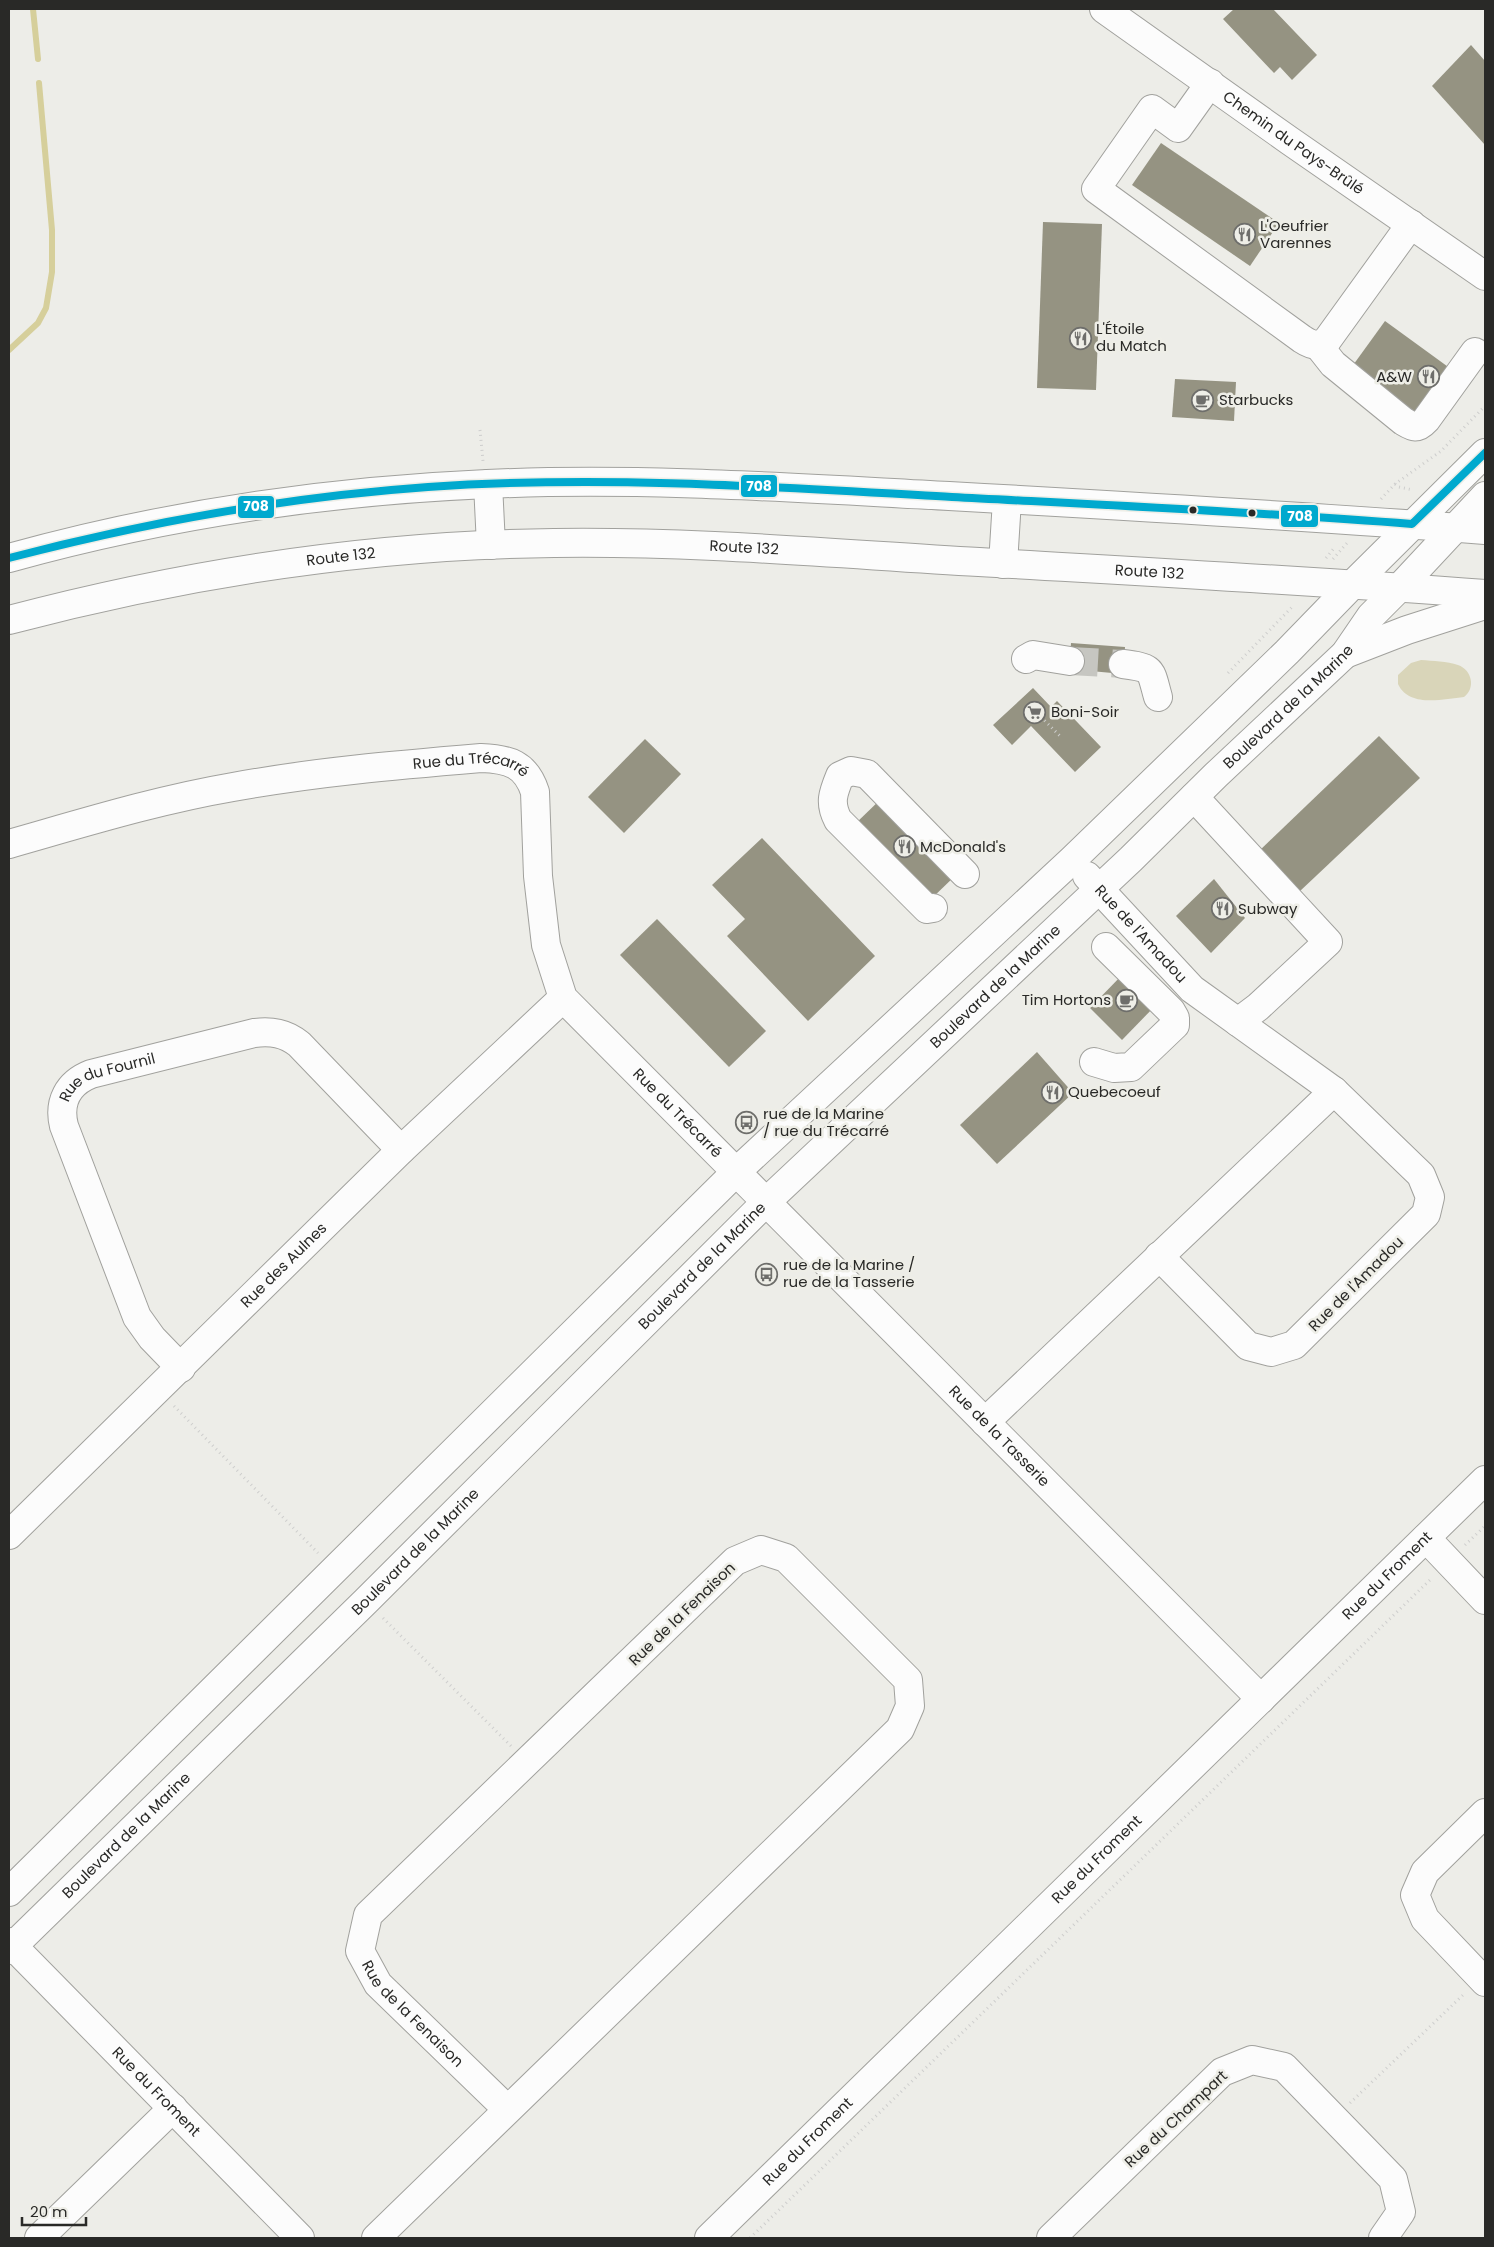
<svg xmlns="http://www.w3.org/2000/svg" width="1494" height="2247" viewBox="0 0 1494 2247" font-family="Poppins,sans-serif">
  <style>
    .green { fill: #d9d5b9 }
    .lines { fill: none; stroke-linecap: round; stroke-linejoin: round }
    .stream { stroke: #d6cf9b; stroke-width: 6 }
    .building { fill: #959382 }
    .minor-tunnel { stroke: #c6c6c1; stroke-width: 28; stroke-dasharray: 28 14; stroke-linecap: butt }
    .minor-casing { stroke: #a1a19d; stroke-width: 30 }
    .major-casing { stroke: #a1a19d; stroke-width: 30 }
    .highway-casing { stroke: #a1a19d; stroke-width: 30 }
    .path { stroke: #cececd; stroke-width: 3; stroke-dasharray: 1 4; stroke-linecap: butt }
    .minor { stroke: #fcfcfc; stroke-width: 28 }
    .major { stroke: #fcfcfc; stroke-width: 28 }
    .highway { stroke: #fcfcfc; stroke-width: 28 }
    .bus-1-casing { stroke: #eeeee7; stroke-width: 11 }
    .bus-1 { stroke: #00a9ce; stroke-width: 8 }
    .bus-dot { fill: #292927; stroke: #eeeee7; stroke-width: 2 }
    .labels { text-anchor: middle; stroke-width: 5; stroke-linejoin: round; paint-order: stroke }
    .street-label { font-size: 15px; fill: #292927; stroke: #eeeee7 }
    .poi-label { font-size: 15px; fill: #292927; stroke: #eeeee7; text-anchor: start }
    .line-badge { stroke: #eeeee7; stroke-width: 2 }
    .badge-label { font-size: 14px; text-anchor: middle; font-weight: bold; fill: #fff }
  </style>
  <rect width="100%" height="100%" fill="#edede8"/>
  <path class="green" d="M1421,660C1433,661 1447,661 1458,665C1472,670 1476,688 1464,697C1443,699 1409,708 1398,684V675L1411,663Z"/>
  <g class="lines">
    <g class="stream">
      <path d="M33,9L38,59"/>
      <path d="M9,350L38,323L46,308L52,272V230L39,83"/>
    </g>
  </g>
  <g class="building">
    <path d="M1234,9H1273L1317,55L1292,80L1280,67L1274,73L1223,19Z"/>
    <path d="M1471,45L1485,61V145L1432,86Z"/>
    <path d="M1161,143L1279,223L1250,266L1132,185Z"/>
    <path d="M1043,222L1102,224L1096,390L1037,388Z"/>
    <path d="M1385,321L1451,369L1418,415L1351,368Z"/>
    <path d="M1175,379L1236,382L1234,421L1172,417Z"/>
    <path d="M1071,643L1125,647L1123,674L1069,669Z"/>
    <path d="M1033,688L1051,707L1057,701L1101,747L1075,772L1031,726L1012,745L993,725Z"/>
    <path d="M1379,736L1420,778L1299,892L1257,853Z"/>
    <path d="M645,739L681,774L624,833L588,797Z"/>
    <path d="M883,797L957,874L928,902L854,825Z"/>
    <path d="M762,838L875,956L808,1021L727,936L745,919L712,885Z"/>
    <path d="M1214,879L1245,918L1211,953L1176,916Z"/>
    <path d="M657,919L766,1031L729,1067L620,955Z"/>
    <path d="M1123,974L1156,1005L1122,1040L1090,1008Z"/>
    <path d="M1037,1052L1073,1093L997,1164L960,1125Z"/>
  </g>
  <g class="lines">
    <path class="minor-tunnel" d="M1070,661L1123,664"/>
    <defs>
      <g id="minor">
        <path id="s1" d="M1104,9L1290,141L1485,276"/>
        <path d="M1210,83L1178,128L1152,109L1096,189L1302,339C1311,345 1319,348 1328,339L1411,224"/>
        <path d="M1318,345L1333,364L1403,421C1413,427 1417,430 1426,420L1475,352"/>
        <path d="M488,484L491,545"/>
        <path d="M1003,564L1007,500"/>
        <path d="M1026,659L1033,655L1070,661"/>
        <path d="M1123,664C1154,668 1150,669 1158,697"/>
        <path d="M1194,797L1328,942L1258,1007L1238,1022"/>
        <path id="s2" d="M9,844C83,823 157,800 233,787C315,772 398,765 481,758C509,759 526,764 535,792L538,876L546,945L563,998L1261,1699"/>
        <path id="s3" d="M1087,876L1192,989L1334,1091L1421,1175L1430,1197L1426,1214L1294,1345L1271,1352L1248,1346L1159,1256"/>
        <path d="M933,908L927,909L838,820C829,803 833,793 840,776L851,771L867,774L965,874"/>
        <path d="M1094,1062L1114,1068L1131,1067L1175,1025V1018L1171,1011L1106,947"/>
        <path id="s4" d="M181,1368L152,1338L137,1317L64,1126C58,1102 68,1083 91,1074L254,1033C272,1031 285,1033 299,1044L401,1150"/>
        <path d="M985,1422L1334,1091"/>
        <path id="s5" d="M9,1535L401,1150L563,998"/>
        <path d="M1426,1538L1485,1600"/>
        <path d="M1485,1813L1425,1872L1415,1895L1425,1919L1485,1982"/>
        <path d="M9,1892L736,1172L1072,860L1287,652L1353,584"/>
        <path id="s6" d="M9,1942L300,2238"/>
        <path id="s7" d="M9,1950L366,1601L766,1202L1131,859L1216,775L1345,654L1371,616L1400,587"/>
        <path d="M39,2238L173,2108"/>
        <path id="s8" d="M376,2238L900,1729L910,1706L908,1680L786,1558L761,1550L735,1561L368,1915L360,1951L378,1984L507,2109"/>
        <path id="s9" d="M709,2238L1485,1480"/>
        <path d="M1051,2238L1222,2072L1252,2060L1284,2067L1393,2179L1401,2212L1383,2238"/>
      </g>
      <g id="major">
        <path d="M1353,584L1485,453"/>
        <path d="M1400,587L1485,496"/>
      </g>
      <g id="highway">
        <path d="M9,558C164,515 326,491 487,484C641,477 795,488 949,496C1128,506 1307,516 1485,530"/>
        <path id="s10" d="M9,620C187,573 370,545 554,543C696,541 838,554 979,562C1148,572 1317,581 1485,594"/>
        <path d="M1345,654L1407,630L1485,605"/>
      </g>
    </defs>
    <use href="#minor" class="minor-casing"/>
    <use href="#major" class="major-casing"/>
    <use href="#highway" class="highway-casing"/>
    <g class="path">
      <path d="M480,430L483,461"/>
      <path d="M1395,484L1399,487L1413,490"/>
      <path d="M1381,499L1395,484L1441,451L1485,406"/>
      <path d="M1326,558L1335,547"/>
      <path d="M1333,559L1347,543"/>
      <path d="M1228,673L1293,606"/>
      <path d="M1041,717L1060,736"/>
      <path d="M174,1406L318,1553"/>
      <path d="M1465,1545L1485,1526"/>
      <path d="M383,1618L511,1746"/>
      <path d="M1350,2103L1463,1995"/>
      <path d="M750,2238L1432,1578"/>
    </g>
    <use href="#minor" class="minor"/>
    <use href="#major" class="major"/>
    <use href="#highway" class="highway"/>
    <defs>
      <path id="bus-1" d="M9,558C147,522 286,497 428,487C602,475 778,487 952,497C1105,505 1259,512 1412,524L1485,453"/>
    </defs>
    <use href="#bus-1" class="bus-1-casing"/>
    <use href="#bus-1" class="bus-1"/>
  </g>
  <defs>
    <symbol id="restaurant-ring" viewBox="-11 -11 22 22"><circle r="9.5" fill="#eeeee7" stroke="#6e6e6b" stroke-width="1.5"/><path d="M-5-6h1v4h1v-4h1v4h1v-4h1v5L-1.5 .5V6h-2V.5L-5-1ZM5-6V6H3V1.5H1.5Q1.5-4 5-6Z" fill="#6e6e6b"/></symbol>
    <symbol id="cafe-ring" viewBox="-11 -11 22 22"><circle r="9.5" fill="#eeeee7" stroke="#6e6e6b" stroke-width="1.5"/><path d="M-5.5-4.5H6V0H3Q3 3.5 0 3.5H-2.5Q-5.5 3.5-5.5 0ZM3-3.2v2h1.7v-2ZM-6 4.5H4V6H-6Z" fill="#6e6e6b"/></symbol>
    <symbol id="supermarket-ring" viewBox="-11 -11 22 22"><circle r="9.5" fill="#eeeee7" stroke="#6e6e6b" stroke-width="1.5"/><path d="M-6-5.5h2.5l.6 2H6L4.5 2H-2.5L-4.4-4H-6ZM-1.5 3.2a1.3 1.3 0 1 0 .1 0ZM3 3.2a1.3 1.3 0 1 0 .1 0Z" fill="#6e6e6b"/></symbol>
    <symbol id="bus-ring" viewBox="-11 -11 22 22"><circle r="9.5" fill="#eeeee7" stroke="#6e6e6b" stroke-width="1.5"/><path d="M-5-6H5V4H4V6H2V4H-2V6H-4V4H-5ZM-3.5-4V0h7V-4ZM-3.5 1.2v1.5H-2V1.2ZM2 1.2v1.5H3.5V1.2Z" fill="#6e6e6b"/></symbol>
  </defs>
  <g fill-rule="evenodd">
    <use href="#restaurant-ring" x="1232" y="222" width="25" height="25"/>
    <use href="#restaurant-ring" x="1068" y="326" width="25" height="25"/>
    <use href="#restaurant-ring" x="1416" y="364" width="25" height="25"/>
    <use href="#cafe-ring" x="1190" y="388" width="25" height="25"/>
    <use href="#supermarket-ring" x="1022" y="700" width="25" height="25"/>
    <use href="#restaurant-ring" x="892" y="834" width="25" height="25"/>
    <use href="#restaurant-ring" x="1210" y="896" width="25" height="25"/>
    <use href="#cafe-ring" x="1114" y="988" width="25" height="25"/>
    <use href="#restaurant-ring" x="1040" y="1080" width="25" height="25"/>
    <use href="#bus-ring" x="734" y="1110" width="25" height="25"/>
    <use href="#bus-ring" x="754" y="1262" width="25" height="25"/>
  </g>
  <g class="bus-dot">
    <circle cx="1193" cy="510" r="4.5"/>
    <circle cx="1252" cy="513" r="4.5"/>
  </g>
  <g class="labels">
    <g class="street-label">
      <text dy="5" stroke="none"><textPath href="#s1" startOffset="232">Chemin du Pays-Brûlé</textPath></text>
      <text dy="5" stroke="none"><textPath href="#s10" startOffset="742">Route 132</textPath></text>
      <text dy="5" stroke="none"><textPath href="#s10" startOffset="338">Route 132</textPath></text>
      <text dy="5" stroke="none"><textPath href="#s10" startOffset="1148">Route 132</textPath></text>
      <text dy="5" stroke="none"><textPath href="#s7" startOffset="1784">Boulevard de la Marine</textPath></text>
      <text dy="5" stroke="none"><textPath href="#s2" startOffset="472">Rue du Trécarré</textPath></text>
      <text dy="5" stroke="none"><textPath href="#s3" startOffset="79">Rue de l'Amadou</textPath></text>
      <text dy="5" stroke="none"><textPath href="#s7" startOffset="1379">Boulevard de la Marine</textPath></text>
      <text dy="5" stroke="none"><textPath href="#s4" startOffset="350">Rue du Fournil</textPath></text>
      <text dy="5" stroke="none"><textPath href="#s2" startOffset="922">Rue du Trécarré</textPath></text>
      <text dy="5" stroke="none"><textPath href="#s5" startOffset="385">Rue des Aulnes</textPath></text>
      <text dy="5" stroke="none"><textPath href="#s7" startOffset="974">Boulevard de la Marine</textPath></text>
      <text transform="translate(1356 1284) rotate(-45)" y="5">Rue de l'Amadou</text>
      <text dy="5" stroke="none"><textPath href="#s2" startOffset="1378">Rue de la Tasserie</textPath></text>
      <text dy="5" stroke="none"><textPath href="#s7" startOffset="569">Boulevard de la Marine</textPath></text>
      <text dy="5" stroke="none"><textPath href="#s9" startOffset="948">Rue du Froment</textPath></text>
      <text transform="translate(682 1614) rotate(-44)" y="5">Rue de la Fenaison</text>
      <text dy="5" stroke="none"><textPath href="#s7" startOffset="164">Boulevard de la Marine</textPath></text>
      <text dy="5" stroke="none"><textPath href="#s9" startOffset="542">Rue du Froment</textPath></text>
      <text dy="5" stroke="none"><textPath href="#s8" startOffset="1638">Rue de la Fenaison</textPath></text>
      <text dy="5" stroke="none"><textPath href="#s6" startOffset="210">Rue du Froment</textPath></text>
      <text transform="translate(1176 2119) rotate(-43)" y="5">Rue du Champart</text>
      <text dy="5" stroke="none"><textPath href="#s9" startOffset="138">Rue du Froment</textPath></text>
    </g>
    <g class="poi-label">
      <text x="1260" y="231">L'Oeufrier<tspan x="1260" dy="17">Varennes</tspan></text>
      <text x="1096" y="334">L'Étoile<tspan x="1096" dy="17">du Match</tspan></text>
      <text x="1412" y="382" text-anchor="end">A&amp;W</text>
      <text x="1219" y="405">Starbucks</text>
      <text x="1051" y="717">Boni-Soir</text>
      <text x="920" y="852">McDonald's</text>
      <text x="1238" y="914">Subway</text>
      <text x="1111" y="1005" text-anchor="end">Tim Hortons</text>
      <text x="1068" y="1097">Quebecoeuf</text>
      <text x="763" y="1119">rue de la Marine<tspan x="763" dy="17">/ rue du Trécarré</tspan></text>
      <text x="783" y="1270">rue de la Marine /<tspan x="783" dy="17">rue de la Tasserie</tspan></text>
    </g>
  </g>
  <g class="line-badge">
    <rect x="740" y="474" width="38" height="24" rx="5" fill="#00a9ce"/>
    <rect x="237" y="495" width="38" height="24" rx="5" fill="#00a9ce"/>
    <rect x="1280" y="504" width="39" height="24" rx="5" fill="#00a9ce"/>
  </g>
  <g class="badge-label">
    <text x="759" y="491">708</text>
    <text x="256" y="511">708</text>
    <text x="1300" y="521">708</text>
  </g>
  <rect width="1494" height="2247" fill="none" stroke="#292927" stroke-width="20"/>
  <path d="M22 2217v8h64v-8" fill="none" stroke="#292927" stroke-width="2.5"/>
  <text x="30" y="2217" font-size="15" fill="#292927" stroke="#eeeee7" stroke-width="4" paint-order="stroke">20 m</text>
</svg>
